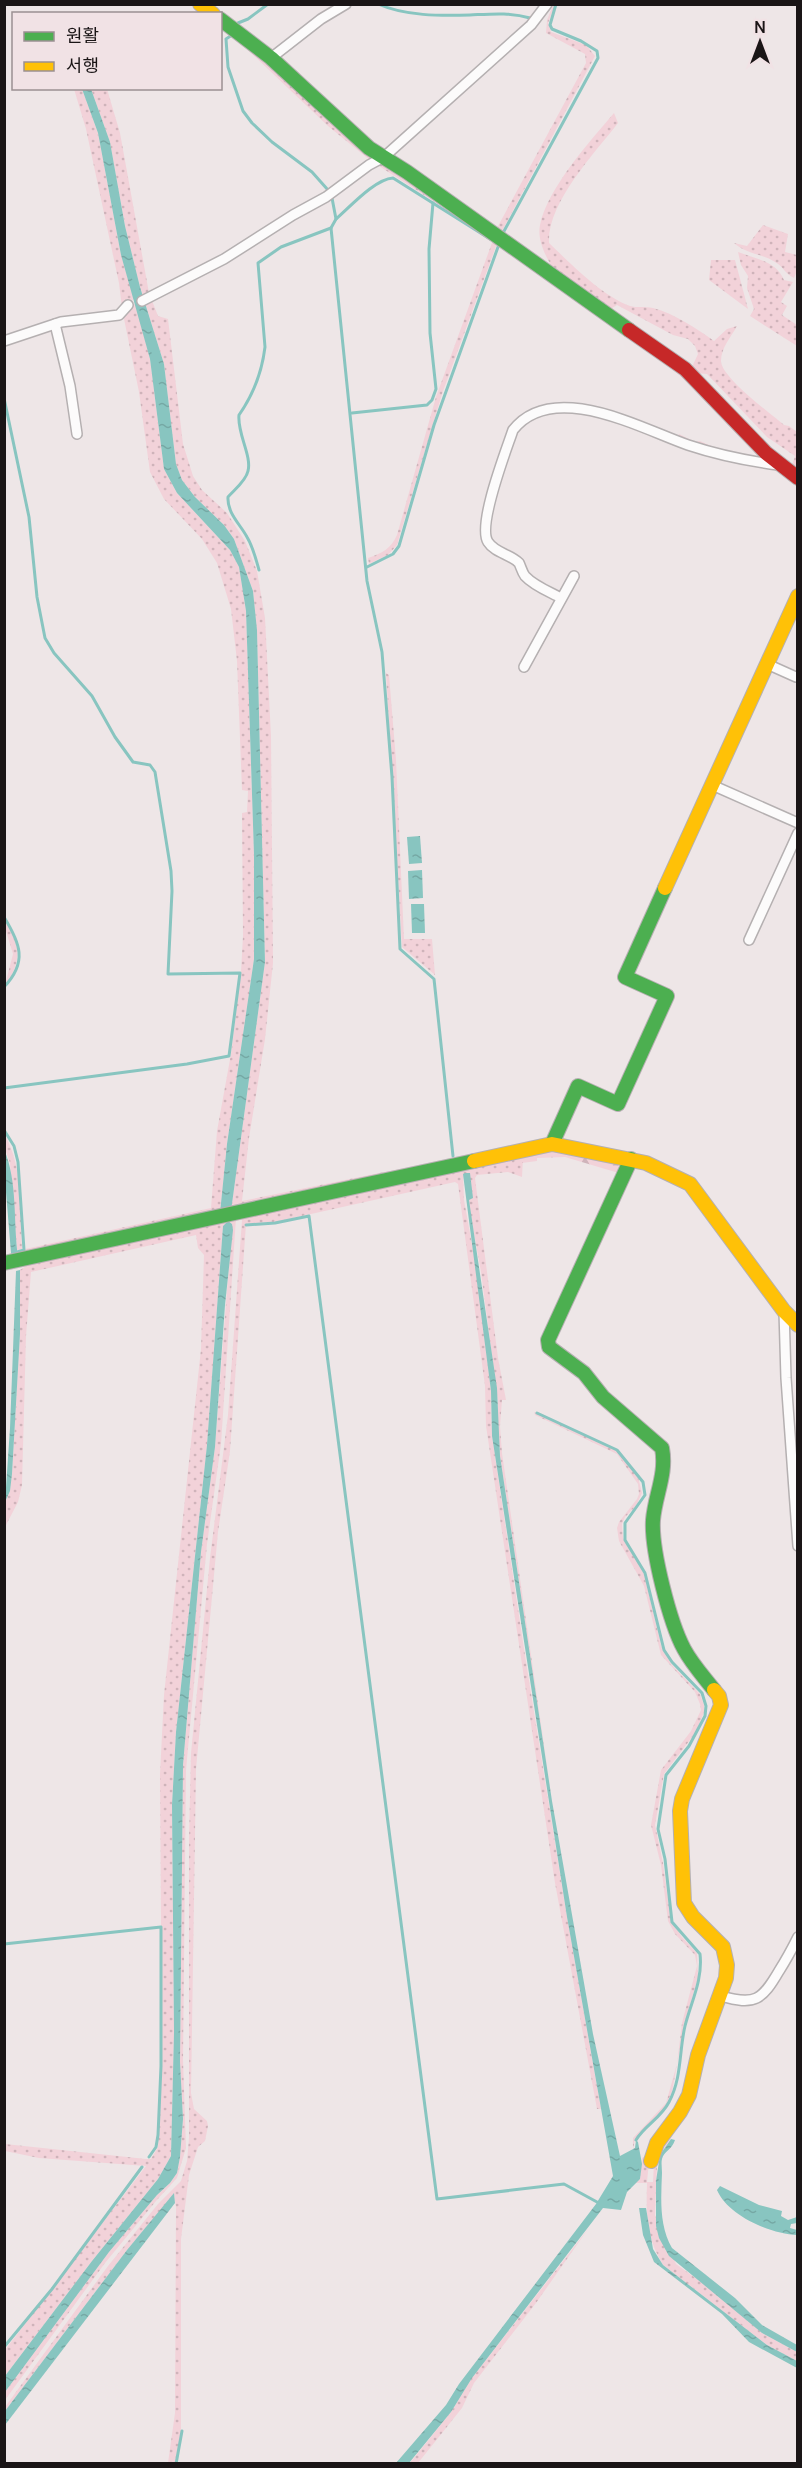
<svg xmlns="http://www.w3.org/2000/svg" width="802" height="2468" viewBox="0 0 802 2468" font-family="Manrope,'Noto Sans KR',sans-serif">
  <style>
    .grass { fill: url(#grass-dots) }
    .forest { fill: url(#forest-firs) }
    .water { fill: url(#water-ripples) }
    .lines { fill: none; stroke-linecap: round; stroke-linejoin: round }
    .stream { stroke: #88c5c0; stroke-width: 3 }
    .street-casing { stroke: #b5b0b1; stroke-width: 12 }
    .fast-casing { stroke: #b5b0b1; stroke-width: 16 }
    .slow-casing { stroke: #b5b0b1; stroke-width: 16 }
    .jam-casing { stroke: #b5b0b1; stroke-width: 16 }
    .street { stroke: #fcfbfb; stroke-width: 9 }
    .fast { stroke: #4caf50; stroke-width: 14 }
    .slow { stroke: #ffc107; stroke-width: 14 }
    .jam { stroke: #c62828; stroke-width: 14 }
  </style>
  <defs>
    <pattern id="grass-dots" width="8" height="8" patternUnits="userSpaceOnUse" patternTransform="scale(1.5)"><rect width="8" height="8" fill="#f2d2d9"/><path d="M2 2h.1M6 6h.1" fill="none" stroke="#cfb3ba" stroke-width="1.8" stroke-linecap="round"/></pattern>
    <pattern id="forest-firs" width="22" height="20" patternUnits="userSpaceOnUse" patternTransform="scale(1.5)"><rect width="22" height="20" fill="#f2d2d9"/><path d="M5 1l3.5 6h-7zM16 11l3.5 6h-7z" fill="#cfb3ba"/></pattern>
    <pattern id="water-ripples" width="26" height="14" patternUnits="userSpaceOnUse" patternTransform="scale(1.5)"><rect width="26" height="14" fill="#88c5c0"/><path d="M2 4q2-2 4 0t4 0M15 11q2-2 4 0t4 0" fill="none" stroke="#75a8a4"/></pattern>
  </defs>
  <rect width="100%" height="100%" fill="#eee6e7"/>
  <g class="grass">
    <path d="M553,5H555L548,23L551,32L586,45L595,56L500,235L497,228L586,63L585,54L546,33L547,20Z"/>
    <path d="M232,35L283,76L318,111L349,137L375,155L371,161L328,126Z"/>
    <path d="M74,89H82L98,133L121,255L134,299L122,308L119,283L86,129Z"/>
    <path d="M91,89H107L120,133L149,293L158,316L168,319L183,444L193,476L202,490L227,513L245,541L257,571L265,618L271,736L273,963L265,1039L249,1138L242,1201L384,1172L459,1159L231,1211L265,962L257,630L253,591L234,539L224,525L195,497L182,480L176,464L164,364L140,287L125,226L110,142Z"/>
    <path d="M614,113L618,123C594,154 547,203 549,243C570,263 602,296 630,306C636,308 645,306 653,308C675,314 696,328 714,341L727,329L737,326C731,337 721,348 721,361C721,377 770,413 784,425L789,426L797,432V473L791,468L795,456L767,437L707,374L695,373L691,369L698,354L695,346L688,339L673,335L617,305L609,310C595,300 562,280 553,268C545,256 537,239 540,225C547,189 590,141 614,113Z"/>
    <path d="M382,163L498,241L442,394L397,545L388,555L369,564L368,558C382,553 391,549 397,535L436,397L493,240L376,164Z"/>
    <path d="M763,225L788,234L785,252L797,255V271L794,278C785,274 784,267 775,262C763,254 746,254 734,243L747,246Z"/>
    <path d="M501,244L695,382L763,456L762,460L716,451L678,436L679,434L695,442L700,441C719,450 739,457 760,457L698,391L672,369L499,246Z"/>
    <path d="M738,252C756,259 776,261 784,280L793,282L781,302L787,306L782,315L797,325V346L750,316L754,309L747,288L748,276L741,265Z"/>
    <path d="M711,260H735L748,309L709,280Z"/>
    <path d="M136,304L150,359L164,469L177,493L230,550L239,567L246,611L254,855V959L227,1144L220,1213L18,1257L17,1253L25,1251V1249L211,1208L217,1131L231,1054L241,972L243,936L242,813L247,812L248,791L242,790L237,661L231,609L217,563L202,539L164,499L150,472L139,392L123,314L129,306Z"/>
    <path d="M386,673L389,675L396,760L404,939H432L435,975L402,947Z"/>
    <path d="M5,920C20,943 23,962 5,985L13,954L5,928Z"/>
    <path d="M4,1134C24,1167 20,1212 22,1249L17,1250L10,1163L5,1149Z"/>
    <path d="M523,1158L522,1177L508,1172L477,1175L475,1178L498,1358L506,1400H502L500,1426L502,1453L552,1801L500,1456L497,1420L498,1402L481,1272L463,1174L464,1200L477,1272L491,1391L492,1436L526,1662L567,1917L601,2109H597L555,1883L486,1426L485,1386L458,1184L455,1182L275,1222L246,1224L230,1451L218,1532L196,1769L191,2093L194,2109L207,2121L208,2126L205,2141L198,2147L189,2175L181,2239V2432L175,2463H168L175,2413L176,2207L174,2194L127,2250L5,2411V2407L108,2266L158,2204L181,2181L187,2161L189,2138V1839L191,1753L210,1558L228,1415L242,1220L244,1217Z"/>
    <path d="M236,1218L221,1444L207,1544L186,1770L183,2060L186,2148L177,2178L156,2201L105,2263L5,2400V2392L109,2252L157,2195L170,2183L177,2173L180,2157L183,2119L180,2062L183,1765L201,1552L215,1447L232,1224L228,1222L223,1226L207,1445L176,1732L172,1805L174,2032L171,2156L158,2179L92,2261L5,2376V2350L146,2166L39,2158L5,2151V2144L146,2159H151L158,2147L162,2067L160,1774L164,1695L201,1349L204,1255L198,1248L196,1235L31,1272L26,1336L22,1485L18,1502L5,1527V1502L10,1491L12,1474L20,1334V1270L26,1266Z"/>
    <path d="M534,1412L617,1451L638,1477L642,1493L636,1506L625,1517L622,1524L623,1538L644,1574L662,1649L672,1665L700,1694L704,1705V1712L696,1732L664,1774L655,1825L663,1863L671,1921L682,1937L697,1953L698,1978L684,2025L672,2092L663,2110L635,2139L633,2149V2138L666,2103L677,2064L682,2023L697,1966L695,1955L675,1934L668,1921L661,1865L651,1825L661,1770L691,1731L701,1710L700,1704L695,1692L661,1655L644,1586L619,1541L617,1528L619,1522L637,1499L639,1494L638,1484L617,1454L535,1415Z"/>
    <path d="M668,2135L671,2139L660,2155L657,2163L655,2215L676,2264L715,2292L762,2333L797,2352V2361L767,2345L663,2265C646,2237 646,2214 647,2183H635L640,2179L642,2158L647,2156L649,2162L647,2182H653L654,2163Z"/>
    <path d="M588,2229L536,2303L474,2383L462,2408L418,2463L409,2464L451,2412L472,2378Z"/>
  </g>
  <path class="forest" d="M570,1150L613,1162L618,1165L622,1174L565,1157L537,1158V1161L522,1163L523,1158L547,1152Z"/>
  <g class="water">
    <path d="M82,89H91L110,142L125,226L140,287L164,364L176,464L182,480L195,497L224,525L234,539L253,591L257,630L265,962L231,1211L220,1213L227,1144L254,959V855L246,611L239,567L230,550L177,493L164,469L150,359L121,255L98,133Z"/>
    <path d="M420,836L422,863L409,864L407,837Z"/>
    <path d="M422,870L423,898L409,899L408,871Z"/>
    <path d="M411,904H424L425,933H412Z"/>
    <path d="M4,1149C18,1182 13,1222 18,1257L14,1258L11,1253L5,1180Z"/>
    <path d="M465,1173H470L473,1198L469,1200L497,1388L500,1456L552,1801L593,2034L620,2156L635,2148L636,2140L638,2142L642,2164L640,2179L627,2192L621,2210L603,2208L472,2378L451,2412L409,2463H396L446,2405L459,2384L596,2204L613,2176L567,1917L492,1436L491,1391L463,1174Z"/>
    <path d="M228,1221L232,1224L233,1230L225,1305L215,1447L201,1552L183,1765L180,2062L183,2119L180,2157L177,2173L170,2183L157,2195L109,2252L5,2392V2376L92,2261L158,2179L171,2156L174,2032L172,1805L176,1732L207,1445L223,1226Z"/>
    <path d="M20,1270V1334L12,1474L10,1491L5,1502L10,1428L16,1271Z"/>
    <path d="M671,2139L675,2140C672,2150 664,2151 662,2159C661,2163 662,2168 662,2173C661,2199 659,2225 672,2248L735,2298L762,2325L797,2345V2352L762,2333L669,2256L659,2238L656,2226V2181L660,2155Z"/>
    <path d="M720,2186L759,2205L782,2211L781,2216L788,2220L797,2217V2223L791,2224L790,2228L797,2230V2235C771,2234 728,2216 717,2190Z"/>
    <path d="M174,2193L175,2203L5,2425V2411L127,2250Z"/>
    <path d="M639,2208H646L653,2249L663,2265L767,2345L797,2361V2368L749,2342L722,2314L654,2262L643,2235Z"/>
  </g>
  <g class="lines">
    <g class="stream">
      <path d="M378,4C405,16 440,16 470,15C491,14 510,12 530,18"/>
      <path d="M238,23L248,19L268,4"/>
      <path d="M232,35L226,39L228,67L243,111L252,123L272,142L312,172L328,190"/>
      <path d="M332,198L336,219L331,228L367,581L382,652L392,777L400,949L434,979L453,1156"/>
      <path d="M336,219C350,207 375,179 393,178L490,239"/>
      <path d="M503,233L598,58L597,51L581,41L552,29L550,25L556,4"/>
      <path d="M4,398L29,517L37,597L45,638L54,653L92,696L115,737L133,762L150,765L155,772L171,871L172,891L168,974L240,973L229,1056L187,1064L4,1088"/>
      <path d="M352,413L427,405L432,400L436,389L430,333L429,249L433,203"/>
      <path d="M367,567L393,554L399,546L434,425L498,247"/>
      <path d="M259,570C256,559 253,547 247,537C240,524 227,513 228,497C234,490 246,481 248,471C252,456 237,433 239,415C253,395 262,372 265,347L258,263L281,247L331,228"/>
      <path d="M4,917C20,943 28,962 4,987"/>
      <path d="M4,1130L14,1146L18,1162L24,1250L17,1252"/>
      <path d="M246,1225L275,1223L309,1216L437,2199L564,2184L597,2202"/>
      <path d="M537,1413L617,1450L643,1482L645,1495L625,1523V1540L645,1573L664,1650L672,1662L702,1693L706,1706L705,1716L689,1746L666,1775L658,1829L665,1859L672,1922L700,1954C703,1980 691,2002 685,2026C679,2051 682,2078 669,2102C661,2118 644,2126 636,2140"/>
      <path d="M4,1944L161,1927V2066L158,2135L156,2147L149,2157"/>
      <path d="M4,2347L52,2289L142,2167"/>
      <path d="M176,2464L182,2431"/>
    </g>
    <defs>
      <g id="street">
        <path d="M271,58L321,19L346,4"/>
        <path d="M142,301L224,259L293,215L326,197L369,165L384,157L531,25L547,4"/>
        <path d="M55,324L70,386L77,434"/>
        <path d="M4,341L61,322L119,315L128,305"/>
        <path d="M561,598C550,592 534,586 525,576C522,572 521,567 519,563C510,554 495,553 488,542C477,525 506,451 513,430C553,379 642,429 688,445C718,455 748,461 778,465"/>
        <path d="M767,664L796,677"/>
        <path d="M524,667L574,576"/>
        <path d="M712,785L798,823"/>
        <path d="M749,940L798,833"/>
        <path d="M784,1311L786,1378L798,1546"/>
        <path d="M721,1996C755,2006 762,2000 779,1971C786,1960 792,1949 798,1937"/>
      </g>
      <g id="fast">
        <path d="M220,19L271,58L369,148L407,172L629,330"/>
        <path d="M552,1144L578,1086L618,1104L667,996L625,977L665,888"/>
        <path d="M631,1159L548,1340L549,1347L584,1373L603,1397L662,1448C667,1474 655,1495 653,1520C651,1550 670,1623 684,1649C692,1664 704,1677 714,1690"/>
        <path d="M4,1263L474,1161"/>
      </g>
      <g id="slow">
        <path d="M200,4L213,14"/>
        <path d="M665,888L798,596"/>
        <path d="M474,1161L552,1144L646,1163L690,1184L784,1311L798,1325"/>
        <path d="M651,2161L657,2143L680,2112L689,2095L698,2055L726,1978L727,1965L723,1947L693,1917L684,1903L680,1811L682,1799L721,1705L719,1696L714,1690"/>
      </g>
      <path id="jam" d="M629,330L685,369L766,453L798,478"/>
    </defs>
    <use href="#street" class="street-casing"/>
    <use href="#fast" class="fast-casing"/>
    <use href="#slow" class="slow-casing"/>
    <use href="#jam" class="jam-casing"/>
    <use href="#street" class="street"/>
    <use href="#fast" class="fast"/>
    <use href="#slow" class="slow"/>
    <use href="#jam" class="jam"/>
  </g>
  <rect width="802" height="2468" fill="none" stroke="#1a1516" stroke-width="12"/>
  <rect x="12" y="12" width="210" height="78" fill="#f1e2e5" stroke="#9b9092" stroke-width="1.5"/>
  <rect x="24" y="32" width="30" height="9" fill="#4caf50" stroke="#9b9092" stroke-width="1.5"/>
  <text x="66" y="42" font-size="18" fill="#1a1516">원활</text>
  <rect x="24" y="62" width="30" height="9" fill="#ffc107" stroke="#9b9092" stroke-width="1.5"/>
  <text x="66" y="72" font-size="18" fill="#1a1516">서행</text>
  <g transform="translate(760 42)" stroke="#f1e2e5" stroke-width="4.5" paint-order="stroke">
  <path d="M0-4.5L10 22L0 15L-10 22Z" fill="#1a1516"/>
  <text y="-9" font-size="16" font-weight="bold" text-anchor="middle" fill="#1a1516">N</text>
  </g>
</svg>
